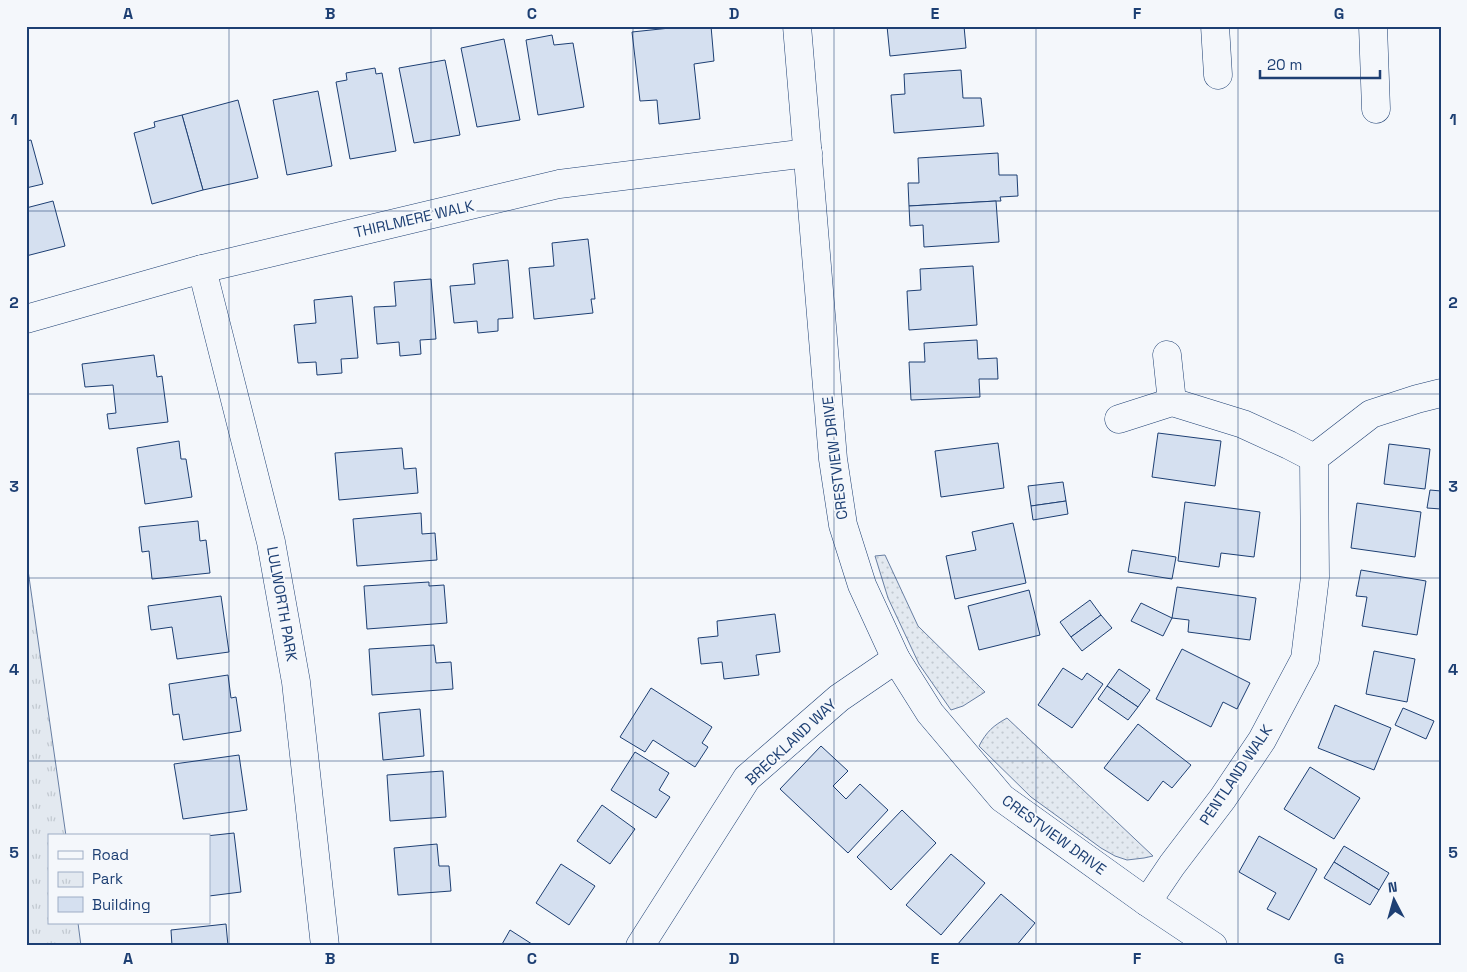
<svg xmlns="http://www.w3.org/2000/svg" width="1467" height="972" viewBox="0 0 1467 972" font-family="'Space Grotesk',sans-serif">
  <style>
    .grass { fill: url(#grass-dots); stroke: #687fa3 }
    .park { fill: url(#park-tufts); stroke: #687fa3 }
    .building { fill: #d5e0f0; stroke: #1d3f73 }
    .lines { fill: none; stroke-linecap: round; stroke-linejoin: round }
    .minor-casing { stroke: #1d3f73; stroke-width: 29 }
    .minor { stroke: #f4f7fb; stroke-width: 28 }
    .grid { fill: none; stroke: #1d3f73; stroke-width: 1; stroke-opacity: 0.55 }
    .labels { text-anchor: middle; stroke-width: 4; stroke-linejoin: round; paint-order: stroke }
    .street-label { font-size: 15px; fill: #1d3f73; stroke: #f4f7fb }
    .neatline { fill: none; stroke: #1d3f73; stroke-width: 2 }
    .grid-label { font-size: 16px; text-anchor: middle; font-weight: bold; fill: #1d3f73 }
  </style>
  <defs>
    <pattern id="grass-dots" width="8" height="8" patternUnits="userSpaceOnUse" patternTransform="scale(1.25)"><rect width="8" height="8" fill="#e3e9f0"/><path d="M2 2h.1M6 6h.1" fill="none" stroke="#c2c9d1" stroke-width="1.8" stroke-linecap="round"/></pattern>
    <pattern id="park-tufts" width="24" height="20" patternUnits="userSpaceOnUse" patternTransform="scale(1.25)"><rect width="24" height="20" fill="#e3e9f0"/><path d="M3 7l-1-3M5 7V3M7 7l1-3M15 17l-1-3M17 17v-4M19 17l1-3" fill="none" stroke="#c2c9d1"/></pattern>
  </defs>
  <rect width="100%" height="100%" fill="#f4f7fb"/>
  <g class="grass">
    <path d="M885,555L918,626L985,692L963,706L951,710L919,664L888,598L875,556Z"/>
    <path d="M1007,718L1153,856L1144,858L1127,860L1115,856L1101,848L1031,797L979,746C987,731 993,726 1007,718Z"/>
  </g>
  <path class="park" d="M26,556L66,836H49V923H78L81,946H26Z"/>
  <g class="building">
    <path d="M689,26H711L714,61L694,64L700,119L659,124L657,100L640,101L632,32Z"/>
    <path d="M887,26H964L966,48L890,56Z"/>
    <path d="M552,35L554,45L573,43L584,107L538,115L526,40Z"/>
    <path d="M504,39L520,120L477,127L461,48Z"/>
    <path d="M445,60L460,135L414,143L399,68Z"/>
    <path d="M375,68L376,74L382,73L396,151L350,159L336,82L347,80L346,73Z"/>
    <path d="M961,70L963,98H981L984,126L894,133L891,95L905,94L904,74Z"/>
    <path d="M318,91L332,166L287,175L273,100Z"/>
    <path d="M238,100L258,178L203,190L182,115Z"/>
    <path d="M182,115L203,190L152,204L134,133L155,127L154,122Z"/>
    <path d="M31,140L43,184L26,188V141Z"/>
    <path d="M998,153L999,175H1017L1018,196L1000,197L1001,201H996L909,206L908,183H919L918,158Z"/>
    <path d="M53,201L65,246L26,256V208Z"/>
    <path d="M996,201L999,242L924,247L923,225L910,226L909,206Z"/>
    <path d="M588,239L595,299H591L593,313L534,319L529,268L554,266L552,243Z"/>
    <path d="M508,260L513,318L498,319V331L478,333L477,321L454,323L450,286L475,284L473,264Z"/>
    <path d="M973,266L977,325L909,330L907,291L921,290L920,269Z"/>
    <path d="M431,279L436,339L420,340L421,354L400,356L399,342L377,344L374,307L396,306L394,282Z"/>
    <path d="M352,296L358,358L341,359L342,373L317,375L316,362L298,363L294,325L316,323L314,300Z"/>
    <path d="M977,340L978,359L997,358L998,379H979L980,397L911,400L909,362H925L924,343Z"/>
    <path d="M154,355L157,377L162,376L168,422L109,429L107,414L116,413L113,385L85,387L82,364Z"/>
    <path d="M1158,433L1221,441L1215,486L1152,477Z"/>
    <path d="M179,441L181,459H186L192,497L145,504L137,448Z"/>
    <path d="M998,443L1004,488L941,497L935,451Z"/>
    <path d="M1389,444L1430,449L1425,489L1384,484Z"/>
    <path d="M402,448L404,469L416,468L418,493L339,500L335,453Z"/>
    <path d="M1063,482L1066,501L1031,506L1028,486Z"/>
    <path d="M1430,490L1441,491V509L1427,508Z"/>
    <path d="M1066,501L1068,514L1033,520L1031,506Z"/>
    <path d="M1185,502L1260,512L1254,557L1221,553L1219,567L1178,561Z"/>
    <path d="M1357,503L1421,512L1415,557L1351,548Z"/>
    <path d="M421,513L422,534L435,533L437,560L357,566L353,519Z"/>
    <path d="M198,521L200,541L206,540L210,573L152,579L149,551L142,552L139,527Z"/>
    <path d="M1013,523L1026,583L955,599L946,556L976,550L972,532Z"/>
    <path d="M1132,550L1176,557L1172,579L1128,572Z"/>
    <path d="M1361,570L1426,581L1417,635L1362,626L1367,597L1356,596Z"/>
    <path d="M429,582V586L444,585L447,623L367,629L364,586Z"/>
    <path d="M1177,587L1256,598L1250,640L1188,632L1189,620L1172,618Z"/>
    <path d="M1029,590L1040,635L979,650L968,606Z"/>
    <path d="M221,596L229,652L177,659L172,627L151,630L148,606Z"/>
    <path d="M1090,600L1101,615L1071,637L1060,622Z"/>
    <path d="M1141,603L1172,618L1163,636L1131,621Z"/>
    <path d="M775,614L780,652L756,655L759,675L724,679L722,662L701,664L698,638L718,636L717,621Z"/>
    <path d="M1101,615L1112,628L1082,651L1071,637Z"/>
    <path d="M434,645L436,663L451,662L453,689L372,695L369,649Z"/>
    <path d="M1182,649L1250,683L1237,709L1223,702L1211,727L1156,699Z"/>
    <path d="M1374,651L1415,659L1407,702L1366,694Z"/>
    <path d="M1063,668L1082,680L1087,673L1103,684L1072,728L1038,705Z"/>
    <path d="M1119,669L1150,690L1138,707L1107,686Z"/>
    <path d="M228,675L231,698L236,697L241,731L183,740L179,714L173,715L169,684Z"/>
    <path d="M1107,686L1138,707L1128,720L1098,699Z"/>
    <path d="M651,688L712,727L702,743L708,747L695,767L653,740L645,752L620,737Z"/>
    <path d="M1335,705L1391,728L1374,770L1318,748Z"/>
    <path d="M1403,708L1434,721L1426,739L1395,725Z"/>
    <path d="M420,709L424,756L383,760L379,713Z"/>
    <path d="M1138,724L1191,765L1172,788L1163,781L1148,801L1104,768Z"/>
    <path d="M821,746L848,771L833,786L846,799L860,784L888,810L848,853L780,789Z"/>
    <path d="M635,752L669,773L659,790L670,797L656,818L611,790Z"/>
    <path d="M239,755L247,810L183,819L174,764Z"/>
    <path d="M1310,767L1360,798L1334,839L1284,809Z"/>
    <path d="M443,771L446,817L390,821L387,775Z"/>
    <path d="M602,805L635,829L610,864L577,841Z"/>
    <path d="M902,810L936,843L891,890L857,857Z"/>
    <path d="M234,833L241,892L209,896V836H206Z"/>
    <path d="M1259,836L1317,869L1289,920L1267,909L1276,893L1239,872Z"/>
    <path d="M437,844L439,866H449L451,891L398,895L394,848Z"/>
    <path d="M1344,846L1389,873L1379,890L1334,862Z"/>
    <path d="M951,854L985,883L941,935L906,905Z"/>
    <path d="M1334,862L1379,890L1370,905L1324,878Z"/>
    <path d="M561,864L595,886L569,925L536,903Z"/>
    <path d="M1001,894L1035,923L1016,946L957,945Z"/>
    <path d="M226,924L228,946H172L171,930Z"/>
    <path d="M510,930L535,946H501Z"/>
  </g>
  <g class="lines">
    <defs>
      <g id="minor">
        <path d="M797,26L833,459L843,525L862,585L896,659L930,713L1002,798L1147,902L1213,946"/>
        <path d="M1215,26L1218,75"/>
        <path d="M1373,26L1376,109"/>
        <path d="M202,269L271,542L296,682L325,946"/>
        <path d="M26,319L202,269L559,184L808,153"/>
        <path d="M1167,355L1172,402"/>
        <path d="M1119,419L1172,402L1243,424L1289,445L1314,458L1371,414L1417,399L1441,393"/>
        <path d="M1147,902L1172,865L1223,798L1262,740L1305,659L1315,577L1314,458"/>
        <path d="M640,946L747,778L839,698L896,659"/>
      </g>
    </defs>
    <use href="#minor" class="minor-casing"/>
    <use href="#minor" class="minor"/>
  </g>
  <path class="grid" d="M229,26V946M431,26V946M633,26V946M834,26V946M1036,26V946M1238,26V946M26,211H1441M26,394H1441M26,578H1441M26,761H1441"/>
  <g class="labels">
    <g class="street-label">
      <text transform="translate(414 219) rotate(-13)" y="5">THIRLMERE WALK</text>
      <text transform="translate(835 458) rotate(-97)" y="5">CRESTVIEW DRIVE</text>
      <text transform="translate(282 604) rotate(80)" y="5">LULWORTH PARK</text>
      <text transform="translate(791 742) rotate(-43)" y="5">BRECKLAND WAY</text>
      <text transform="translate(1236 775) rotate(-56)" y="5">PENTLAND WALK</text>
      <text transform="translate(1054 835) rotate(36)" y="5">CRESTVIEW DRIVE</text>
    </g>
  </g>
  <rect width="1467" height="972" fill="none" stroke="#f4f7fb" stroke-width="55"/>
  <rect x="48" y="834" width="162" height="90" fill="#f4f7fb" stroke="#9eadc5"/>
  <rect x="58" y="851" width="25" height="8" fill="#f4f7fb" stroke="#9eadc5"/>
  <text x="92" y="860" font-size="15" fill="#1d3f73">Road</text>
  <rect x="58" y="872" width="25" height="15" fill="url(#park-tufts)" stroke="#9eadc5"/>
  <text x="92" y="884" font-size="15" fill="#1d3f73">Park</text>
  <rect x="58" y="897" width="25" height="15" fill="#d5e0f0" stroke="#9eadc5"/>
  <text x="92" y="910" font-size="15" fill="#1d3f73">Building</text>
  <g transform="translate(1394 900) rotate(354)" stroke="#f4f7fb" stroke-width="4" paint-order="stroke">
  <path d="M0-4L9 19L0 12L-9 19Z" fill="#1d3f73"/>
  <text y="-8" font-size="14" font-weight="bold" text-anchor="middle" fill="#1d3f73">N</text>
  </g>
  <path d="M1260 70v8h120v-8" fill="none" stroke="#1d3f73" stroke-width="2.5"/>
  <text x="1267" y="70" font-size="15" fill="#1d3f73" stroke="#f4f7fb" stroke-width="4" paint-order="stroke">20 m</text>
  <rect x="28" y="28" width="1412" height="916" class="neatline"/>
  <g class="grid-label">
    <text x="128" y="19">A</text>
    <text x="330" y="19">B</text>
    <text x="532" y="19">C</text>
    <text x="734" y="19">D</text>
    <text x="935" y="19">E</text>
    <text x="1137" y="19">F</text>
    <text x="1339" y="19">G</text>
    <text x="14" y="125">1</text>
    <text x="1453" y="125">1</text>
    <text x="14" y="308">2</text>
    <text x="1453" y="308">2</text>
    <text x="14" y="492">3</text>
    <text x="1453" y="492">3</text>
    <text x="14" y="675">4</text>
    <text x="1453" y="675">4</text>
    <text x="14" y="858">5</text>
    <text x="1453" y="858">5</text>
    <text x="128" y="964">A</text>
    <text x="330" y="964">B</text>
    <text x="532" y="964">C</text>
    <text x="734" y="964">D</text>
    <text x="935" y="964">E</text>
    <text x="1137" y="964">F</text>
    <text x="1339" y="964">G</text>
  </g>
</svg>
